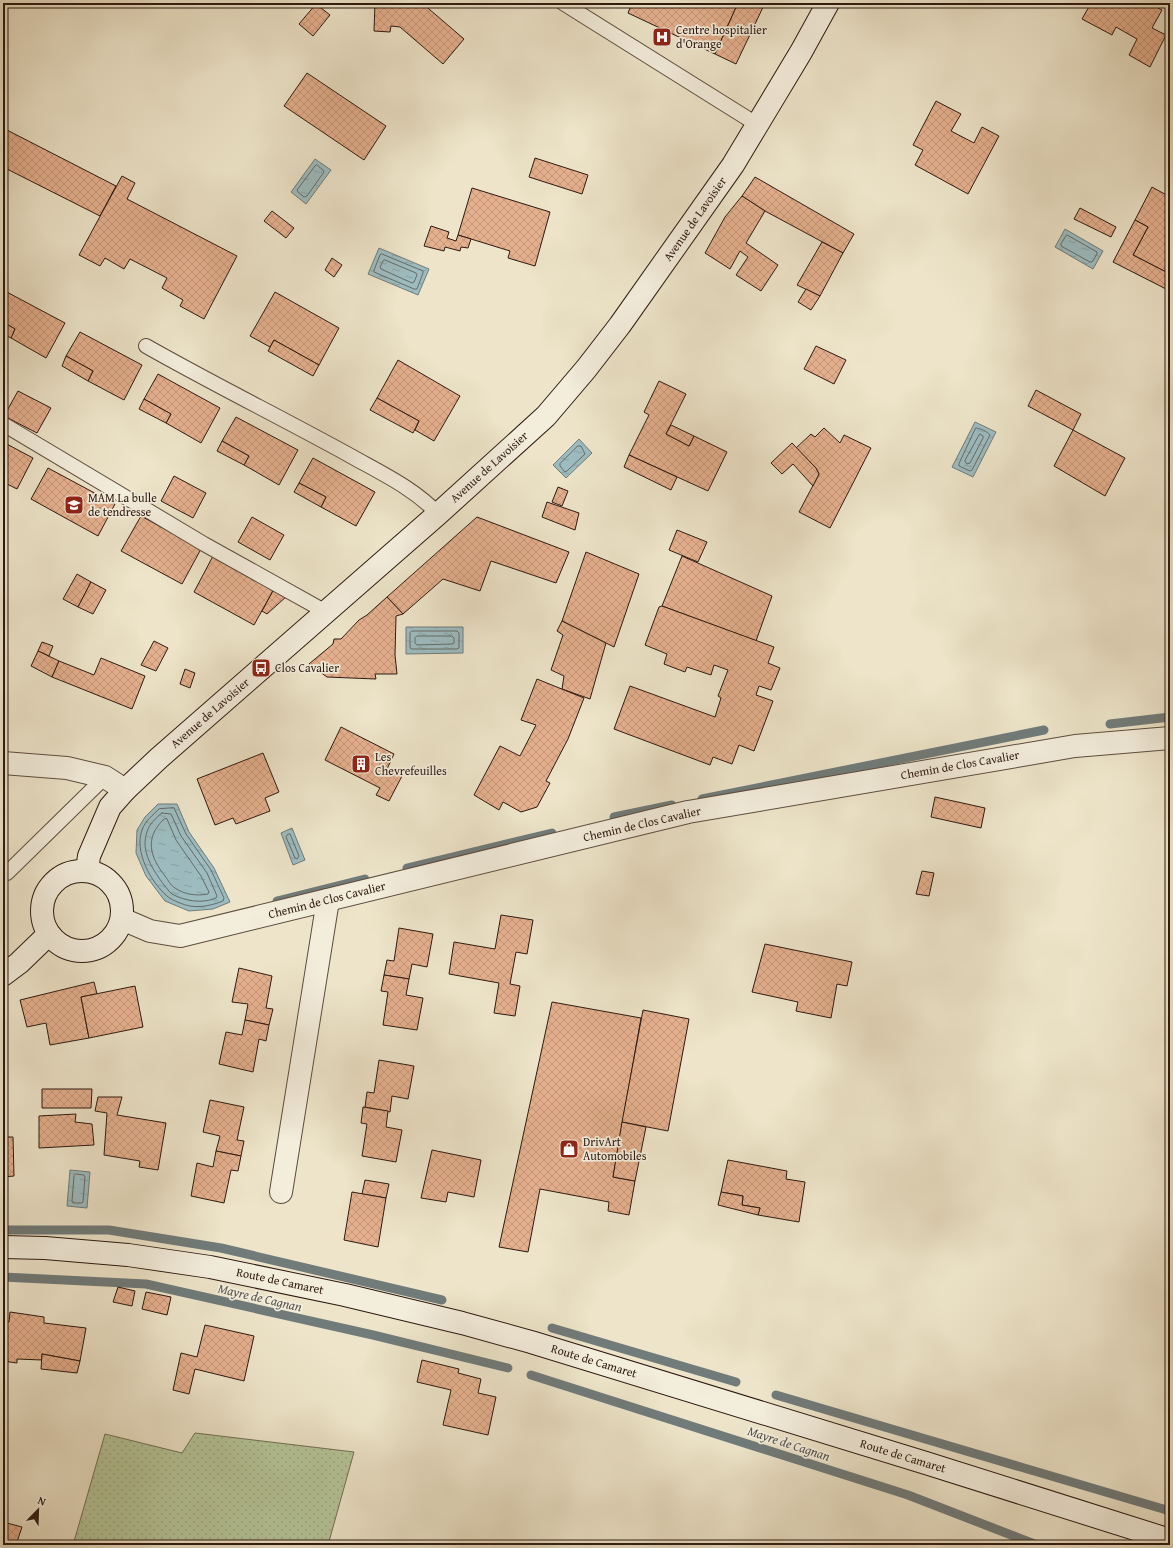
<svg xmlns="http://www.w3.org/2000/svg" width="1173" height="1548" viewBox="0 0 1173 1548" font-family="'Gentium Book Plus',serif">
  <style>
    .grass { fill: url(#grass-dots); stroke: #716f54 }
    .water { fill: url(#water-ripples); stroke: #707b7a }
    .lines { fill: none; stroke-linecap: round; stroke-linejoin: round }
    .shore { stroke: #656a68; stroke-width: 1 }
    .stream { stroke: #707b7a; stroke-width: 9 }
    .building { fill: url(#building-cross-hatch); stroke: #2d1910 }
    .lane-casing { stroke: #5d4c3e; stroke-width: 16 }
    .street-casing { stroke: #5d4c3e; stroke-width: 24 }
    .secondary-casing { stroke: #2d1910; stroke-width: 24 }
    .lane { stroke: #f3eddc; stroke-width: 14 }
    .street { stroke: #f3eddc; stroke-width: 22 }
    .secondary { stroke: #f3eddc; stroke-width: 22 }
    .labels { text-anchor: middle; stroke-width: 3.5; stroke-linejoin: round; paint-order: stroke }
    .poi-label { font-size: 12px; fill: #2d1910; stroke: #f3eddc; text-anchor: start }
    .street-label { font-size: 12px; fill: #2d1910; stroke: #f3eddc }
    .water-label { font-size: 13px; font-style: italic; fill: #54524e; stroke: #f3eddc }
  </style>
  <defs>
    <pattern id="grass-dots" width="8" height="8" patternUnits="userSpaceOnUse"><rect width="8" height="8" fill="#b5c599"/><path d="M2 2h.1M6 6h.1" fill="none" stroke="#9ca983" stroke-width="1.8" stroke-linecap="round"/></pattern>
    <pattern id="water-ripples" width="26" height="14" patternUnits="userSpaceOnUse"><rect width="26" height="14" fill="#9dbcc0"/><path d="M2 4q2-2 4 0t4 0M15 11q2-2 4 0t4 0" fill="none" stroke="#88a1a4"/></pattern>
    <pattern id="building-cross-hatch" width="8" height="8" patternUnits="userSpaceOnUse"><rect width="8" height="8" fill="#e5b08e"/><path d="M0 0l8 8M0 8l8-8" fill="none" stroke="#c59779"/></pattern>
  </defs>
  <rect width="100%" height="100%" fill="#ede4c9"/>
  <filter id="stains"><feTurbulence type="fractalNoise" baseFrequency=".005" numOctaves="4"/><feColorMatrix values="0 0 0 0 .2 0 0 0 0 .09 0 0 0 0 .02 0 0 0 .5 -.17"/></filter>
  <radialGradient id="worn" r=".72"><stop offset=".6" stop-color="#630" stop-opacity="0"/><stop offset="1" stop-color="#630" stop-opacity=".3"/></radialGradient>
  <path class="grass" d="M195,1433L354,1452L328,1545H73L105,1434L182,1453Z"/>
  <g class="water">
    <path d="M315,159L331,170L306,204L291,192Z"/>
    <path d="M1065,229L1103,251L1093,269L1055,247Z"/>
    <path d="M379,248L429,269L418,295L368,274Z"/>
    <path d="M975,422L996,432L973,477L952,467Z"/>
    <path d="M579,439L592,453L566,478L553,465Z"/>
    <path d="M406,627H463V653L406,654Z"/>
    <path d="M158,804H177L189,832L214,868L230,902L213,909L189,911L165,901L146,876L136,853L137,830L145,817Z"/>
    <path d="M292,828L305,860L293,865L281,833Z"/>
    <path d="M70,1170L90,1172L87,1208L67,1206Z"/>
  </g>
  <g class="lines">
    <g class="shore">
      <path d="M317,165L323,170L324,172L307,196L304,197L298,192L297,190L315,166Z"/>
      <path d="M1067,235L1097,252V254L1092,262H1090L1061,246V244Z"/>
      <path d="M382,254L423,271V273L417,289H414L374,272V270L380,255Z"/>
      <path d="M385,260L416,273L417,275L414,282L412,283L381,269L380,267L383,261Z"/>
      <path d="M976,428C980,428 988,432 990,435L972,470L970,471L959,466V464Z"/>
      <path d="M980,434L983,436V438L970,463L967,464L965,461Z"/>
      <path d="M578,446H581L585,454L567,471L565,472L560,466V464Z"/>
      <path d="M412,631H457L459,633V648L457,649H412L410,648V633Z"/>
      <path d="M417,636H452L454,638V643L452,644L417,645L415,643V638Z"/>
      <path d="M174,808L186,834L211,870L224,898L223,901C213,905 200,908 190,906C184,905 171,900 167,896C151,882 134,852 142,830C145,821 153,815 159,809Z"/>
      <path d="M162,813L171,814L181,836L207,873L217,896L216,898C202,904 185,901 172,894C169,892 167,888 164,885C153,870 140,851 147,832C149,824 156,818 162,813Z"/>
      <path d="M167,819L176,840L201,876L209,892L208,894C197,896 185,895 175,888C171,886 168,880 165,876C150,857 144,838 164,819Z"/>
      <path d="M290,834L299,856L297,859L295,858L286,837L287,835Z"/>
      <path d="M76,1174L84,1175L85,1177L83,1202L82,1203H73L72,1201L74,1176Z"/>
    </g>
    <g class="stream">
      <path d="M1110,724L1170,717"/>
      <path d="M702,799L1044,730"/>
      <path d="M614,817L672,805"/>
      <path d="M407,868L552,833"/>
      <path d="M277,901L365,879"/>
      <path d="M3,1230H109L221,1248L442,1300"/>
      <path d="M3,1277L146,1284L373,1335L508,1368"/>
      <path d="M552,1328L736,1382"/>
      <path d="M531,1375L908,1495L1037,1545"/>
      <path d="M776,1395L1170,1511"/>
    </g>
  </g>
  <g class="building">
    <path d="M375,3H422L464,39L443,64L400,27L391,26L390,32L374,31Z"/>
    <path d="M632,3H738L715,54L628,13Z"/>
    <path d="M738,3H765L736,64L715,54Z"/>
    <path d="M1091,3H1148L1162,10L1152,28L1166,35L1150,67L1129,55L1137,39L1116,27L1112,35L1082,19Z"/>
    <path d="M316,4L330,15L313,36L299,24Z"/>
    <path d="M307,73L386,126L364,160L284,106Z"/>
    <path d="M936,101L961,114L951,131L974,143L982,127L999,136L968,194L915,165L923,150L913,145Z"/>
    <path d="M3,128L116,186L100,216L3,167Z"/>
    <path d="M535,158L588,175L582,194L529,177Z"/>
    <path d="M122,176L135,183L127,199L237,256L204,319L180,306L183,300L162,288L167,278L130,259L124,269L105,258L100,266L79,255Z"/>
    <path d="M755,177L854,234L843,253L765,211L742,196Z"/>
    <path d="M1152,187L1170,197V228L1168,232L1170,233V274L1133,255L1148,227L1135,220Z"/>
    <path d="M472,188L550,212L535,266L508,258L510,251L458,235Z"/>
    <path d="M742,196L765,211L746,243L778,265L761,291L736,275L748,257L740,251L730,269L705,253L725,217Z"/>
    <path d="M1080,208L1116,227L1111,237L1074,219Z"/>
    <path d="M272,211L294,228L286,238L264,221Z"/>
    <path d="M1135,220L1148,227L1133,255L1170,274V287L1168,290L1113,262Z"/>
    <path d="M431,226L449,232L447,238L456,241L458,235L471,239L468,248L461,247L460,251L445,247L444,251L424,246Z"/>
    <path d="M822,242L843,253L820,296L797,285Z"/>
    <path d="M332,258L342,265L334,277L325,270Z"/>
    <path d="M806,289L820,296L811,310L798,302Z"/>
    <path d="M3,290L65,323L46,358L11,338L15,329L3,322Z"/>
    <path d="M275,292L339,328L319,365L274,340L270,347L250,336Z"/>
    <path d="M3,322L15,329L11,338L3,334Z"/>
    <path d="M80,332L142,365L124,400L88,381L93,371L66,356Z"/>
    <path d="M274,340L319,365L313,376L268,351Z"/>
    <path d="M816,346L846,360L834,384L804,369Z"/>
    <path d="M66,356L93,371L88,381L62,366Z"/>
    <path d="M398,360L460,396L434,441L415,430L419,421L377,398Z"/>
    <path d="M158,374L220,408L201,443L166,423L171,414L144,399Z"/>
    <path d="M659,381L686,394L666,434L689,446L694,436L727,452L708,491L629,455L649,415L644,412Z"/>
    <path d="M1036,390L1081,414L1073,430L1028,406Z"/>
    <path d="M18,391L51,408L37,433L4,416Z"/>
    <path d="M377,398L419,421L413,433L370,410Z"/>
    <path d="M144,399L171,414L166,423L139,409Z"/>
    <path d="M236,417L298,450L279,485L244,465L249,456L222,441Z"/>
    <path d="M671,425L694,436L689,446L666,434Z"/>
    <path d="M824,428L840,443L844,435L871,448L830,528L799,512L819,474L816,468L796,448L811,434L815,437Z"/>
    <path d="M1073,430L1125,458L1105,496L1054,466Z"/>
    <path d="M222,441L249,456L244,465L217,451Z"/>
    <path d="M3,442L33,458L17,489L3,482Z"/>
    <path d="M792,443L816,468L819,474L813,486L793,464L782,474L771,463Z"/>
    <path d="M629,455L677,477L671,490L624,467Z"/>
    <path d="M313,458L375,492L356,526L321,507L326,497L299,483Z"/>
    <path d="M48,468L115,504L98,536L31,499Z"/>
    <path d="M174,476L206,493L193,518L161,501Z"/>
    <path d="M299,483L326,497L321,507L294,492Z"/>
    <path d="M558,487L568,491L562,506L552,502Z"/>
    <path d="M547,502L579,513L575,530L542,517Z"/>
    <path d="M141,516L201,549L182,584L121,551Z"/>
    <path d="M252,517L284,535L270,560L238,542Z"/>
    <path d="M477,517L569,552L556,583L491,561L480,591L443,579L403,614L387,597Z"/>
    <path d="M677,530L707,542L698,562L669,550Z"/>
    <path d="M586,552L639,574L614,647L562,621Z"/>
    <path d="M213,556L274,589L254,625L194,592Z"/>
    <path d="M682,556L772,596L756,641L662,606Z"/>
    <path d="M77,574L91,582L78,607L63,599Z"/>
    <path d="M91,582L106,590L93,614L78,607Z"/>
    <path d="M274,589L287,596L267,614L262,611Z"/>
    <path d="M387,597L403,614L396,616L395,655L397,674H375L376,679L327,677L309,664L333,644L334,639H341L359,620L367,615Z"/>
    <path d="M662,606L774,647L768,663L780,668L771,690L759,686L756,695L773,701L754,751L739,745L732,764L713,757L710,765L614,729L630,686L715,717L721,698L718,696L728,670L714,665L711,675L687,667L685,672L664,664L667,654L645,645L659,607Z"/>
    <path d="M562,621L606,643L590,699L562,689L564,676L551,670L563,635L557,631Z"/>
    <path d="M154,641L168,648L156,671L141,665Z"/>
    <path d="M42,642L53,646L49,656L38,651Z"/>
    <path d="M38,651L59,661L52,677L31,666Z"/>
    <path d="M101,658L145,676L132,709L52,677L59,661L94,675Z"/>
    <path d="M185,669L195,673L190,688L180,684Z"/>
    <path d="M537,679L584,698L568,739L546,781L550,783L537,807L521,812L503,802L499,810L474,795L500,746L520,756L536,725L521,720Z"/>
    <path d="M341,727L394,754L387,769L402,776L389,801L376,795L380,788L325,760Z"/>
    <path d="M263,753L279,792L265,798L270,811L236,824L233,818L215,825L197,779Z"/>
    <path d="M935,797L985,808L981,828L931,817Z"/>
    <path d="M922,871L934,873L929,896L916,894Z"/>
    <path d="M501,915L533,920L527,954L516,952L510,984L520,986L515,1016L494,1013L499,983L449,974L454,942L495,949Z"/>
    <path d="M399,928L433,934L427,967L412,964L409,979L384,975L387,960L394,961Z"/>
    <path d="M765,944L852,962L847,986L837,984L831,1018L796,1011L798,1002L752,992Z"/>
    <path d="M239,968L272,976L266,1008L273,1009L269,1025L245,1020L248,1004L232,1002Z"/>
    <path d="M384,975L409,979L406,995L423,998L417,1030L383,1025L388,992L381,991Z"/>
    <path d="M94,982L97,994L81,997L89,1038L50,1045L46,1023L27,1027L20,1000Z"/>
    <path d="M135,986L143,1027L89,1038L81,997Z"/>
    <path d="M552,1002L641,1018L613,1177L635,1181L629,1215L608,1211L609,1202L540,1189L528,1252L499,1247Z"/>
    <path d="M643,1010L689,1019L668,1131L622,1122Z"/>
    <path d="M245,1020L269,1025L266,1041L259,1039L253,1072L219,1064L226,1032L242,1035Z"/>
    <path d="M379,1060L414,1066L408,1099L392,1096L390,1112L365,1107L367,1092L374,1093Z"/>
    <path d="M42,1089H92L91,1108H42Z"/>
    <path d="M98,1097H122L117,1115L166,1123L158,1170L139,1167L140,1161L104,1155L107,1113L95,1111Z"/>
    <path d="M210,1100L244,1107L237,1140L244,1141L241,1156L216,1151L220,1136L203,1132Z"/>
    <path d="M363,1107L388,1111L386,1127L402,1130L396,1162L362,1156L367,1124L361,1123Z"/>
    <path d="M76,1114L75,1122L92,1124L94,1145L39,1148V1116Z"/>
    <path d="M622,1122L646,1127L635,1181L613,1177Z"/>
    <path d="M3,1137H13L14,1176L3,1177Z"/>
    <path d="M432,1150L481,1160L474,1197L448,1192L446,1202L421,1198Z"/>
    <path d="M216,1151L241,1156L238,1171L231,1170L224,1203L191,1196L197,1163L213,1167Z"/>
    <path d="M728,1160L787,1171L786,1179L805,1182L799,1222L758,1215L760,1208L742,1205L743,1196L721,1192Z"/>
    <path d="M365,1180L389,1184L386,1198L362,1194Z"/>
    <path d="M352,1192L386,1198L378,1247L344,1240Z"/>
    <path d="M721,1192L743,1196L742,1205L760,1208L758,1215L718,1205Z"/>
    <path d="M118,1287L135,1291L132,1306L113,1302Z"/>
    <path d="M146,1292L171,1297L167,1315L142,1309Z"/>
    <path d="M10,1312L44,1317V1323L86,1328L80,1361L42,1354V1360L17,1359V1363L3,1361V1321L9,1322Z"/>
    <path d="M205,1325L254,1336L244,1381L195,1369L189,1394L173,1390L181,1353L197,1357Z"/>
    <path d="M42,1354L80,1361L77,1373L41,1369Z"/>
    <path d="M422,1360L459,1369L458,1373L481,1379L478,1393L496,1397L488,1435L443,1425L451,1390L417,1382Z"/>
    <path d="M3,1522L22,1527L16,1545H3Z"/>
  </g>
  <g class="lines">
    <defs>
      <g id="lane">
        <path d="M563,3L758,125"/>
        <path d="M146,346C213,384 282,418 349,455C379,472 414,488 438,514"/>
        <path d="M3,424L204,544L326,612"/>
        <path d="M7,873L105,777"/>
      </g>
      <g id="street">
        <path d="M3,763L67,768L105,777L125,790"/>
        <path d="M122,919L150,931L180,936L688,812L1075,746L1170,738"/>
        <path d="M281,1192L328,900"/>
      </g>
      <g id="secondary">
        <path d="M87,871L89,856L110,807L125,790L159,758L438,514L546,416L586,369L620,325L733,165L801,52L828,3"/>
        <circle cx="82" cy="911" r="40"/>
        <path d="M3,975L19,963L49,934"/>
        <path d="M3,1247L45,1248L128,1255L210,1267L345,1295L462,1323L531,1342L929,1464L1170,1540"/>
      </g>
    </defs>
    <use href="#lane" class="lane-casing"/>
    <use href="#street" class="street-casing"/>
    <use href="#secondary" class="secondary-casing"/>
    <use href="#lane" class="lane"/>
    <use href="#street" class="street"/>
    <use href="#secondary" class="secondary"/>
  </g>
  <defs>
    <symbol id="hospital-square" viewBox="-11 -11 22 22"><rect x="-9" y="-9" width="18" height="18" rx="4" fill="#8f2418" stroke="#f3eddc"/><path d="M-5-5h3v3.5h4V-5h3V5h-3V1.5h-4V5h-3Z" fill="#fff"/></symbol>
    <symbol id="school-square" viewBox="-11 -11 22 22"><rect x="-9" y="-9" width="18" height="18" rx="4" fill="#8f2418" stroke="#f3eddc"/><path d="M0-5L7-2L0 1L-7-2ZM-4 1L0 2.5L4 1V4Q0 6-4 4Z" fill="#fff"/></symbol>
    <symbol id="bus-square" viewBox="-11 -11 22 22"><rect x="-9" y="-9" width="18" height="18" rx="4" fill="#8f2418" stroke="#f3eddc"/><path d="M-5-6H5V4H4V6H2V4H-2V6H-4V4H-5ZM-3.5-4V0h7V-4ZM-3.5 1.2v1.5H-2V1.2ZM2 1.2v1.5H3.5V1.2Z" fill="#fff"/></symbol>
    <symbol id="building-square" viewBox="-11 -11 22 22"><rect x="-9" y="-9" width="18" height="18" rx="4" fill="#8f2418" stroke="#f3eddc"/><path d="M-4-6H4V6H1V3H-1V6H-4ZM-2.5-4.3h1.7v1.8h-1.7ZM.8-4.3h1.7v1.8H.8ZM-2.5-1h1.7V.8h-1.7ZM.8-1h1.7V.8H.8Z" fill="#fff"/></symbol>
    <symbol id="shop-square" viewBox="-11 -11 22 22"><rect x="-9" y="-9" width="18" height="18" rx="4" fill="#8f2418" stroke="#f3eddc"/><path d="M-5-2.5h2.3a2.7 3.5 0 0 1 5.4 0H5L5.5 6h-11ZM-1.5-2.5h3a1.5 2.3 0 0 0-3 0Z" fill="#fff"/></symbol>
  </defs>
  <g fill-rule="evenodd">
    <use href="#hospital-square" x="651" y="26" width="22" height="22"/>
    <use href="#school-square" x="63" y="494" width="22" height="22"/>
    <use href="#bus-square" x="250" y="657" width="22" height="22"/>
    <use href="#building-square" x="350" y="753" width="22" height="22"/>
    <use href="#shop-square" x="558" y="1138" width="22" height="22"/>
  </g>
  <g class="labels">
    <g class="poi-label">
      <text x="676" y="34">Centre hospitalier<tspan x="676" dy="14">d'Orange</tspan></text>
      <text x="88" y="502">MAM La bulle<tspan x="88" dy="14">de tendresse</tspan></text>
      <text x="275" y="672">Clos Cavalier</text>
      <text x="375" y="761">Les<tspan x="375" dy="14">Chevrefeuilles</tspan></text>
      <text x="583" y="1146">DrivArt<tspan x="583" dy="14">Automobiles</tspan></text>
    </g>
    <g class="street-label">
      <text transform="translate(695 219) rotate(-55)" y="4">Avenue de Lavoisier</text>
      <text transform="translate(489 467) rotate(-42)" y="4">Avenue de Lavoisier</text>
      <text transform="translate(210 713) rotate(-41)" y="4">Avenue de Lavoisier</text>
      <text transform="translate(960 765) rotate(-10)" y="4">Chemin de Clos Cavalier</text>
      <text transform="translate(642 824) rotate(-13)" y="4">Chemin de Clos Cavalier</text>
      <text transform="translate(327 900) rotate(-14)" y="4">Chemin de Clos Cavalier</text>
      <text transform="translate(280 1281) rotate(12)" y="4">Route de Camaret</text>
      <text transform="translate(594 1361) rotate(17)" y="4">Route de Camaret</text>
      <text transform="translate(903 1456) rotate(17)" y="4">Route de Camaret</text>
    </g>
    <g class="water-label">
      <text transform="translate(260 1297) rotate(13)" y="5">Mayre de Cagnan</text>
      <text transform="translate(789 1443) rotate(18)" y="5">Mayre de Cagnan</text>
    </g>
  </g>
  <rect width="1173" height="1548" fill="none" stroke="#ede4c9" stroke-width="16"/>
  <rect x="4" y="4" width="1165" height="1540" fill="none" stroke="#2d1910" stroke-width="2"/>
  <rect x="8" y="8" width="1157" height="1532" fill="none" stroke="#2d1910"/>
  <g transform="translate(38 1510) rotate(23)" stroke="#f3eddc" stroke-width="3" paint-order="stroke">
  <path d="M0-3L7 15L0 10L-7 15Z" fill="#2d1910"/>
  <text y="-6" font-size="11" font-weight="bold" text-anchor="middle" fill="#2d1910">N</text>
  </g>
  <rect width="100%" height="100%" filter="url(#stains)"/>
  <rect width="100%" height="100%" fill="url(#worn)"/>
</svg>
